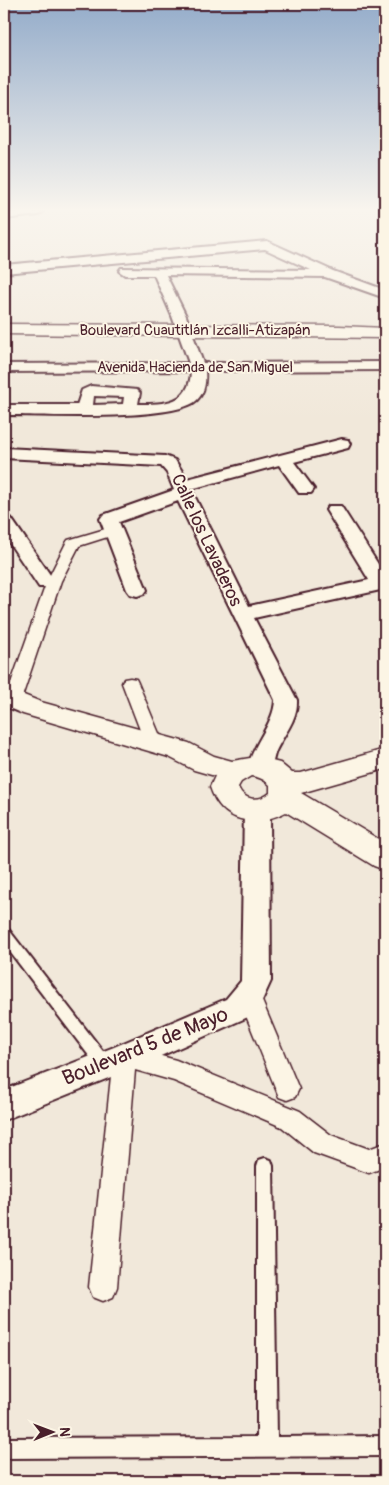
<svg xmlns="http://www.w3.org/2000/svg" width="389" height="1485" viewBox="0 0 389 1485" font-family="Pangolin,sans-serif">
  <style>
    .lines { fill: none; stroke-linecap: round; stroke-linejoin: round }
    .service-casing { stroke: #4a1f2b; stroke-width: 4 }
    .pedestrian-casing { stroke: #4a1f2b; stroke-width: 3 }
    .minor-casing { stroke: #4a1f2b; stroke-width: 4 }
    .tertiary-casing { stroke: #4a1f2b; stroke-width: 3 }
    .secondary-casing { stroke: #4a1f2b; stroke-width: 3 }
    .service { fill: #fcf5e5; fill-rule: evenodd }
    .pedestrian { fill: #fcf5e5; fill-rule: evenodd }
    .minor { fill: #fcf5e5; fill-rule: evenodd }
    .tertiary { fill: #fcf5e5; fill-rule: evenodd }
    .secondary { fill: #fcf5e5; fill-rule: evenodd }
    .labels { text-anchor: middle; stroke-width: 4; stroke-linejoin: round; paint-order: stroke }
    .far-street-label { font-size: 15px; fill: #4a1f2b; stroke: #fcf5e5 }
    .street-label { font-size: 18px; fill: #4a1f2b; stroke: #fcf5e5 }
    .near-street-label { font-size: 21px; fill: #4a1f2b; stroke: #fcf5e5 }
  </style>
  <rect width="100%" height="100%" fill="#f1e8da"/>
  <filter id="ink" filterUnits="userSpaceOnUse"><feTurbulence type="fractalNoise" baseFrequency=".02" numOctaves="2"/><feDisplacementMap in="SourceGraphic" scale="10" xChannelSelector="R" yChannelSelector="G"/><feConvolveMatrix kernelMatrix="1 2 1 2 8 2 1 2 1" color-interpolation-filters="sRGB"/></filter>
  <g filter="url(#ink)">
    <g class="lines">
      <defs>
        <g id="service">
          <path d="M4,929L9,930L109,1059L111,1064L109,1069L104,1071L99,1069L4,944Z"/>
          <path d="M265,1158L271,1160L273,1166L277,1437L385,1436V1456L4,1458V1438L257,1437V1166L259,1160Z"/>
        </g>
        <g id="pedestrian">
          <path d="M112,527L119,531L117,534L79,546L61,581L21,700L19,704H7L5,700L47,581L66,543L68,540Z"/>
          <path d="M130,678L136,679L138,683L163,743L160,747L154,749L148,747L145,743L122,683L124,679Z"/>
          <path d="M249,986L257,989L299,1089L295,1097L287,1100L279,1097L238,996L241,989Z"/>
          <path d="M125,1046L176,1060L300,1111L331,1135L369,1149L385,1143V1167L369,1173L314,1153L282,1127L174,1081L135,1070L117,1287L113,1297L103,1301L93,1297L89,1287L113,1057L117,1050Z"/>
        </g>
        <g id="minor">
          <path d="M43,212L38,215L4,219V213Z"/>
          <path d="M267,241L333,271L385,290V298L325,277L166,275L186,316L203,363L385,362V370L205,371C206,382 205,392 197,400C175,422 39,415 4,415V405H77L82,390L91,386L137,390L140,393L138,404C165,404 190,404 191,371L4,372V364L189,363L172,316L154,275H125L119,271L121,268L311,270L265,249L4,273V265ZM94,396L124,397L123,404L93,405Z"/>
          <path d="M342,439L348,440L350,444L348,448L294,462L314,489L311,493H299L279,465L191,489L249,606L369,580L326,510L329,506H341L385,575V589L254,618L297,700C298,719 284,734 276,751C273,758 273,766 269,773L260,776L251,773L248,767C253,743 274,724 275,700L178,501L119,522L147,590L144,594L137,596L130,594L127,590L100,519L103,515L174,490L167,473L161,466L4,458V448L165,456L175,460L187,479Z"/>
          <path d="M4,517L11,518L53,579L56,583L53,587H39L4,535Z"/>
          <path d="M257,802L266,804L270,811L271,981L260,1005L248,1017L136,1067L4,1120V1090L114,1047L226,999L241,981L244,811L248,804Z"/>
        </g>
        <path id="tertiary" d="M4,687L41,702L189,743L214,756L232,761L256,757L280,763L292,773H301L385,749V769L301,793L385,843V870L374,866L286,812C254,828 222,823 210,787L215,776L194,770L169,757L23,714L4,706ZM251,776C259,777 264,779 270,785V793C259,802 244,801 238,787L241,782Z"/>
        <path id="secondary" d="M4,324L339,326L385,328V338L4,334Z"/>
      </defs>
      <use href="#service" class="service-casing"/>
      <use href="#pedestrian" class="pedestrian-casing"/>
      <use href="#minor" class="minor-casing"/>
      <use href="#tertiary" class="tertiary-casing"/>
      <use href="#secondary" class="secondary-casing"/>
      <use href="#service" class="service"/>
      <use href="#pedestrian" class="pedestrian"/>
      <use href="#minor" class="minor"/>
      <use href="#tertiary" class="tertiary"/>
      <use href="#secondary" class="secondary"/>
    </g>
  </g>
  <linearGradient id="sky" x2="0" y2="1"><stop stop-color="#94acca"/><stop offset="0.5" stop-color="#f9f5ee"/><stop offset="1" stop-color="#f9f5ee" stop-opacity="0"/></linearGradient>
  <rect width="389" height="420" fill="url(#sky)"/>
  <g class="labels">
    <g class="far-street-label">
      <text x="195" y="335">Boulevard Cuautitlán Izcalli-Atizapán</text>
      <text x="195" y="372">Avenida Hacienda de San Miguel</text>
    </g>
    <g class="street-label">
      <text transform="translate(207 540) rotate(65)" y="6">Calle los Lavaderos</text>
    </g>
    <g class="near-street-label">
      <text transform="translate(145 1046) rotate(-22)" y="7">Boulevard 5 de Mayo</text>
    </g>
  </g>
  <rect width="389" height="1485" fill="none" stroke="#fcf5e5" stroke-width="20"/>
  <rect x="10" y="10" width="369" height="1465" fill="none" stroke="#4a1f2b" stroke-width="2" filter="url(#ink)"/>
  <g transform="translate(52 1432) rotate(89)" stroke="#fcf5e5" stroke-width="4" paint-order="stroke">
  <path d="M0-4L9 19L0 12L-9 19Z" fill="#4a1f2b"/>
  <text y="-8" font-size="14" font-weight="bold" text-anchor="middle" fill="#4a1f2b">N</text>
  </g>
</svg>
